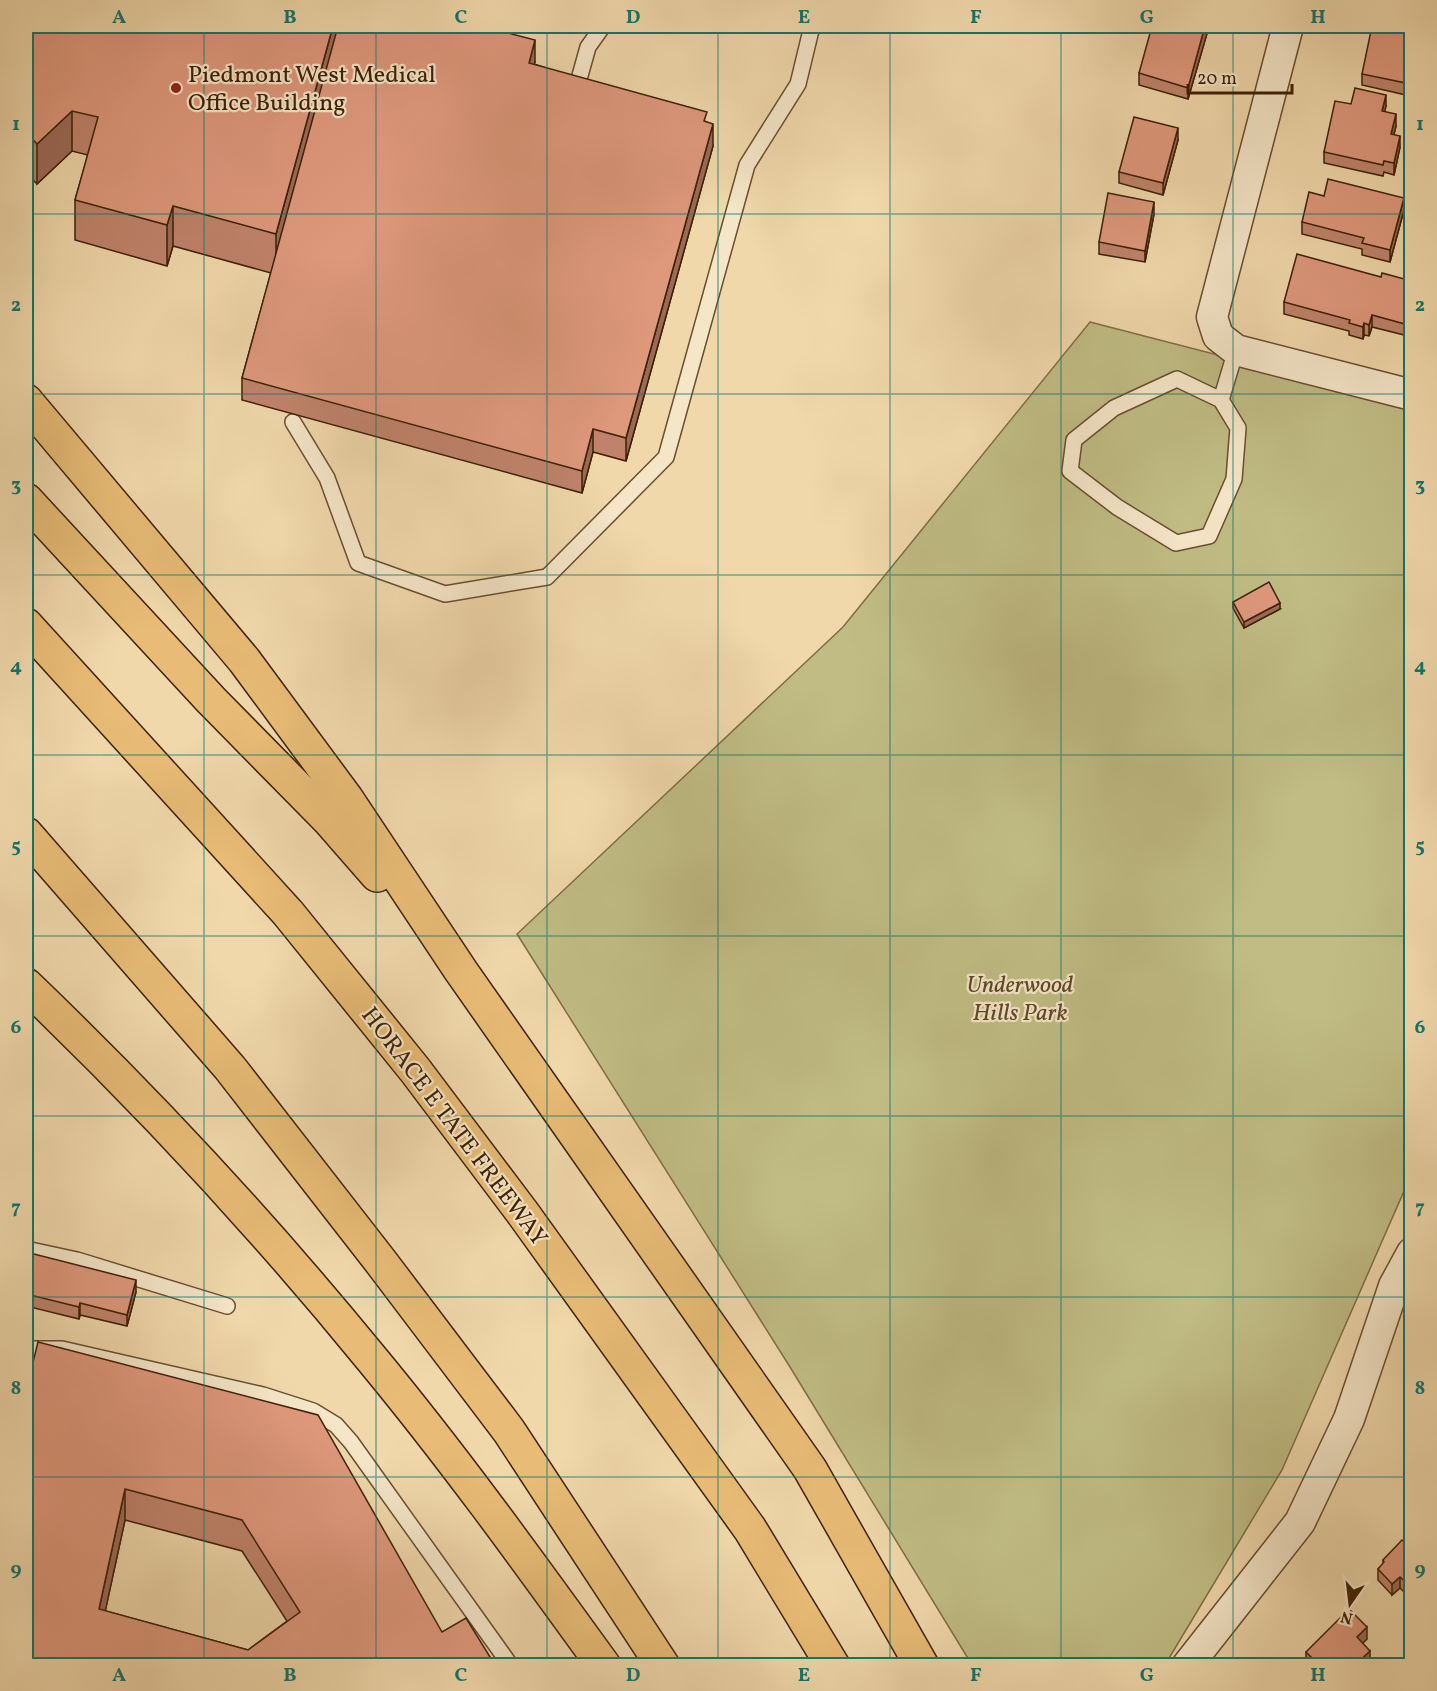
<svg xmlns="http://www.w3.org/2000/svg" width="1437" height="1691" viewBox="0 0 1437 1691" font-family="Vollkorn,serif">
  <style>
    .green { fill: #c0bc84; stroke: #7e6e45; stroke-width: 1.5 }
    .lines { fill: none; stroke-linecap: round; stroke-linejoin: round }
    .service-casing { stroke: #694e2f; stroke-width: 18 }
    .minor-casing { stroke: #694e2f; stroke-width: 33 }
    .motorway-casing { stroke: #3c2006; stroke-width: 36 }
    .service { stroke: #f5e6c8; stroke-width: 15 }
    .minor { stroke: #f5e6c8; stroke-width: 30 }
    .motorway { stroke: #e8bc76; stroke-width: 33 }
    .wall { fill: #bf836b; stroke: #3c2006; stroke-width: 1.5; fill-rule: evenodd }
    .shaded-wall { fill: #9b6a57; stroke: #3c2006; stroke-width: 1.5 }
    .building { fill: #de987c; stroke: #3c2006; stroke-width: 1.5; fill-rule: evenodd }
    .grid { fill: none; stroke: #0f766e; stroke-width: 1.5; stroke-opacity: 0.55 }
    .poi-dot { fill: #8f2418; stroke: #f5e6c8; stroke-width: 2 }
    .labels { text-anchor: middle; stroke-width: 4.5; stroke-linejoin: round; paint-order: stroke }
    .poi-label { font-size: 24px; fill: #3c2006; stroke: #f5e6c8; text-anchor: start }
    .park-label { font-size: 24px; font-style: italic; fill: #5d4726; stroke: #f5e6c8 }
    .street-label { font-size: 24px; fill: #3c2006; stroke: #f5e6c8 }
    .neatline { fill: none; stroke: #0f766e; stroke-width: 2 }
    .grid-label { font-size: 20px; text-anchor: middle; font-weight: bold; fill: #0f766e }
  </style>
  <rect width="100%" height="100%" fill="#f0d8ab"/>
  <filter id="stains"><feTurbulence type="fractalNoise" baseFrequency=".00333" numOctaves="4"/><feColorMatrix values="0 0 0 0 .2 0 0 0 0 .09 0 0 0 0 .02 0 0 0 .5 -.17"/></filter>
  <radialGradient id="worn" r=".72"><stop offset=".6" stop-color="#630" stop-opacity="0"/><stop offset="1" stop-color="#630" stop-opacity=".3"/></radialGradient>
  <path class="green" d="M1090,322L1411,405V1175L1282,1470L1165,1665H972L790,1367L517,934L843,627Z"/>
  <g class="lines">
    <defs>
      <g id="service">
        <path d="M574,97L588,47L603,26"/>
        <path d="M1221,400L1177,379L1114,408L1074,440L1070,471L1117,507L1176,543L1209,536L1234,479L1238,428L1221,400L1236,350"/>
        <path d="M293,422L327,478L358,563L445,594L547,577L666,457L747,165L798,84L812,26"/>
        <path d="M26,1249L77,1260L227,1306"/>
        <path d="M26,1349H62L263,1395L313,1411L336,1425L351,1442L511,1666"/>
      </g>
      <g id="minor">
        <path d="M1288,26L1212,317L1218,336L1236,350L1412,395"/>
        <path d="M1187,1666L1300,1522L1349,1419L1394,1286L1412,1253"/>
      </g>
      <g id="motorway">
        <path d="M26,401L244,660L346,798L461,971L810,1469L922,1666"/>
        <path d="M26,500L211,700L329,820L377,875"/>
        <path d="M26,625L288,913L415,1070L522,1212L750,1529L833,1666"/>
        <path d="M26,834L230,1068L381,1262L509,1431L663,1666"/>
        <path d="M26,985C148,1102 264,1227 371,1358C453,1457 528,1561 604,1666"/>
      </g>
    </defs>
    <use href="#service" class="service-casing"/>
    <use href="#minor" class="minor-casing"/>
    <use href="#motorway" class="motorway-casing"/>
    <use href="#service" class="service"/>
    <use href="#minor" class="minor"/>
    <use href="#motorway" class="motorway"/>
  </g>
  <g class="wall">
    <path d="M26,26L535,62L534,64L707,122L713,146L626,461L593,452L582,493L242,400V378L271,273L173,246L167,266L75,240V200L88,155L72,151L37,184L26,173Z"/>
    <path d="M1208,26V30L1188,99L1139,85V73Z"/>
    <path d="M1412,27V70L1406,95L1362,85V74Z"/>
    <path d="M1351,104L1386,106L1384,112L1396,126L1394,134L1400,147L1394,175L1384,172L1383,176L1324,163V152Z"/>
    <path d="M1178,140L1163,195L1119,183V172Z"/>
    <path d="M1324,196L1404,210L1390,262L1362,255V249L1302,234V222Z"/>
    <path d="M1154,214L1145,262L1099,254V242Z"/>
    <path d="M1381,277L1412,281V337L1372,327L1369,336L1364,335L1363,339L1349,335V331L1284,314V302Z"/>
    <path d="M1233,602L1280,609L1244,628L1233,608Z"/>
    <path d="M26,1252L136,1292L127,1326L80,1315L79,1319L26,1306Z"/>
    <path d="M38,1342L442,1632L495,1665H26ZM125,1520L242,1551L287,1621L248,1650L105,1611Z"/>
    <path d="M1411,1549L1412,1600L1400,1588L1392,1595L1378,1580V1569L1383,1564V1560Z"/>
    <path d="M1367,1639L1362,1643L1370,1662L1367,1665H1307L1306,1664V1652Z"/>
  </g>
  <g class="shaded-wall">
    <path d="M333,26H344L276,274V234Z"/>
    <path d="M1205,26H1208V30L1188,99V88Z"/>
    <path d="M535,40V62L529,85V63Z"/>
    <path d="M1412,59V70L1406,95V83Z"/>
    <path d="M1386,95V106L1382,123V111Z"/>
    <path d="M72,111V151L37,184V144Z"/>
    <path d="M1396,114V126L1391,146V134Z"/>
    <path d="M713,124V146L626,461V438Z"/>
    <path d="M1178,128V140L1163,195V183Z"/>
    <path d="M1400,136V147L1394,175V163Z"/>
    <path d="M1404,198V210L1390,262V250Z"/>
    <path d="M1154,202V214L1145,262V251Z"/>
    <path d="M173,206V246L167,266V225Z"/>
    <path d="M1372,315V327L1369,336V325Z"/>
    <path d="M1364,323V335L1363,339V327Z"/>
    <path d="M593,429V452L582,493V471Z"/>
    <path d="M1280,603V609L1244,628V622Z"/>
    <path d="M136,1280V1292L127,1326V1315Z"/>
    <path d="M80,1303V1315L79,1319V1307Z"/>
    <path d="M125,1489V1520L99,1640V1609Z"/>
    <path d="M1400,1577V1588L1392,1595V1584Z"/>
    <path d="M1367,1627V1639L1357,1649V1637Z"/>
    <path d="M1370,1651V1662L1367,1665H1355Z"/>
  </g>
  <g class="building">
    <path d="M26,26H333L276,234L173,206L167,225L75,200L98,117L72,111L37,144L26,132Z"/>
    <path d="M338,26H481L535,40L529,63L707,112L704,121L713,124L626,438L593,429L582,471L242,378Z"/>
    <path d="M1152,26H1205L1188,88L1139,73Z"/>
    <path d="M1372,26H1402L1412,27V59L1406,83L1362,74Z"/>
    <path d="M1355,88L1386,95L1382,111L1396,114L1391,134L1400,136L1394,163L1384,161L1383,165L1324,152L1335,101L1351,104Z"/>
    <path d="M1134,117L1178,128L1163,183L1119,172Z"/>
    <path d="M1328,179L1404,198L1390,250L1362,243L1364,238L1302,222L1309,192L1324,196Z"/>
    <path d="M1108,193L1154,202L1145,251L1099,242Z"/>
    <path d="M1297,254L1381,277L1382,273L1412,281V326L1372,315L1369,325L1364,323L1363,327L1349,323L1350,320L1284,302Z"/>
    <path d="M1269,582L1280,603L1244,622L1233,602Z"/>
    <path d="M26,1252L136,1280L127,1315L80,1303L79,1307L26,1294Z"/>
    <path d="M38,1342L318,1415L442,1632L466,1618L495,1665H26V1391ZM125,1489L242,1520L300,1612L248,1650L99,1609Z"/>
    <path d="M1402,1540L1412,1549V1588L1400,1577L1392,1584L1378,1569L1384,1562L1383,1560Z"/>
    <path d="M1349,1609L1367,1627L1357,1637L1370,1651L1355,1665H1319L1306,1652Z"/>
  </g>
  <path class="grid" d="M204,26V1666M376,26V1666M547,26V1666M718,26V1666M890,26V1666M1061,26V1666M1233,26V1666M26,214H1412M26,394H1412M26,575H1412M26,755H1412M26,936H1412M26,1116H1412M26,1297H1412M26,1477H1412"/>
  <circle class="poi-dot" cx="176" cy="88" r="6"/>
  <g class="labels">
    <g class="poi-label">
      <text x="188" y="82">Piedmont West Medical<tspan x="188" dy="28">Office Building</tspan></text>
    </g>
    <g class="park-label">
      <text x="1020" y="992">Underwood<tspan x="1020" dy="28">Hills Park</tspan></text>
    </g>
    <g class="street-label">
      <text transform="translate(455 1126) rotate(53)" y="8">HORACE E TATE FREEWAY</text>
    </g>
  </g>
  <rect width="1437" height="1691" fill="none" stroke="#f0d8ab" stroke-width="66"/>
  <g transform="translate(1350 1604) rotate(194)" stroke="#f5e6c8" stroke-width="4.5" paint-order="stroke">
  <path d="M0-4.5L10 22L0 15L-10 22Z" fill="#3c2006"/>
  <text y="-9" font-size="16" font-weight="bold" text-anchor="middle" fill="#3c2006">N</text>
  </g>
  <path d="M1188 84v9h104v-9" fill="none" stroke="#3c2006" stroke-width="3"/>
  <text x="1197" y="84" font-size="18" fill="#3c2006" stroke="#f5e6c8" stroke-width="4.5" paint-order="stroke">20 m</text>
  <rect x="33" y="33" width="1371" height="1625" class="neatline"/>
  <g class="grid-label">
    <text x="119" y="23">A</text>
    <text x="290" y="23">B</text>
    <text x="461" y="23">C</text>
    <text x="633" y="23">D</text>
    <text x="804" y="23">E</text>
    <text x="976" y="23">F</text>
    <text x="1147" y="23">G</text>
    <text x="1318" y="23">H</text>
    <text x="16" y="130">1</text>
    <text x="1420" y="130">1</text>
    <text x="16" y="311">2</text>
    <text x="1420" y="311">2</text>
    <text x="16" y="491">3</text>
    <text x="1420" y="491">3</text>
    <text x="16" y="672">4</text>
    <text x="1420" y="672">4</text>
    <text x="16" y="852">5</text>
    <text x="1420" y="852">5</text>
    <text x="16" y="1033">6</text>
    <text x="1420" y="1033">6</text>
    <text x="16" y="1213">7</text>
    <text x="1420" y="1213">7</text>
    <text x="16" y="1394">8</text>
    <text x="1420" y="1394">8</text>
    <text x="16" y="1575">9</text>
    <text x="1420" y="1575">9</text>
    <text x="119" y="1681">A</text>
    <text x="290" y="1681">B</text>
    <text x="461" y="1681">C</text>
    <text x="633" y="1681">D</text>
    <text x="804" y="1681">E</text>
    <text x="976" y="1681">F</text>
    <text x="1147" y="1681">G</text>
    <text x="1318" y="1681">H</text>
  </g>
  <rect width="100%" height="100%" filter="url(#stains)"/>
  <rect width="100%" height="100%" fill="url(#worn)"/>
</svg>
